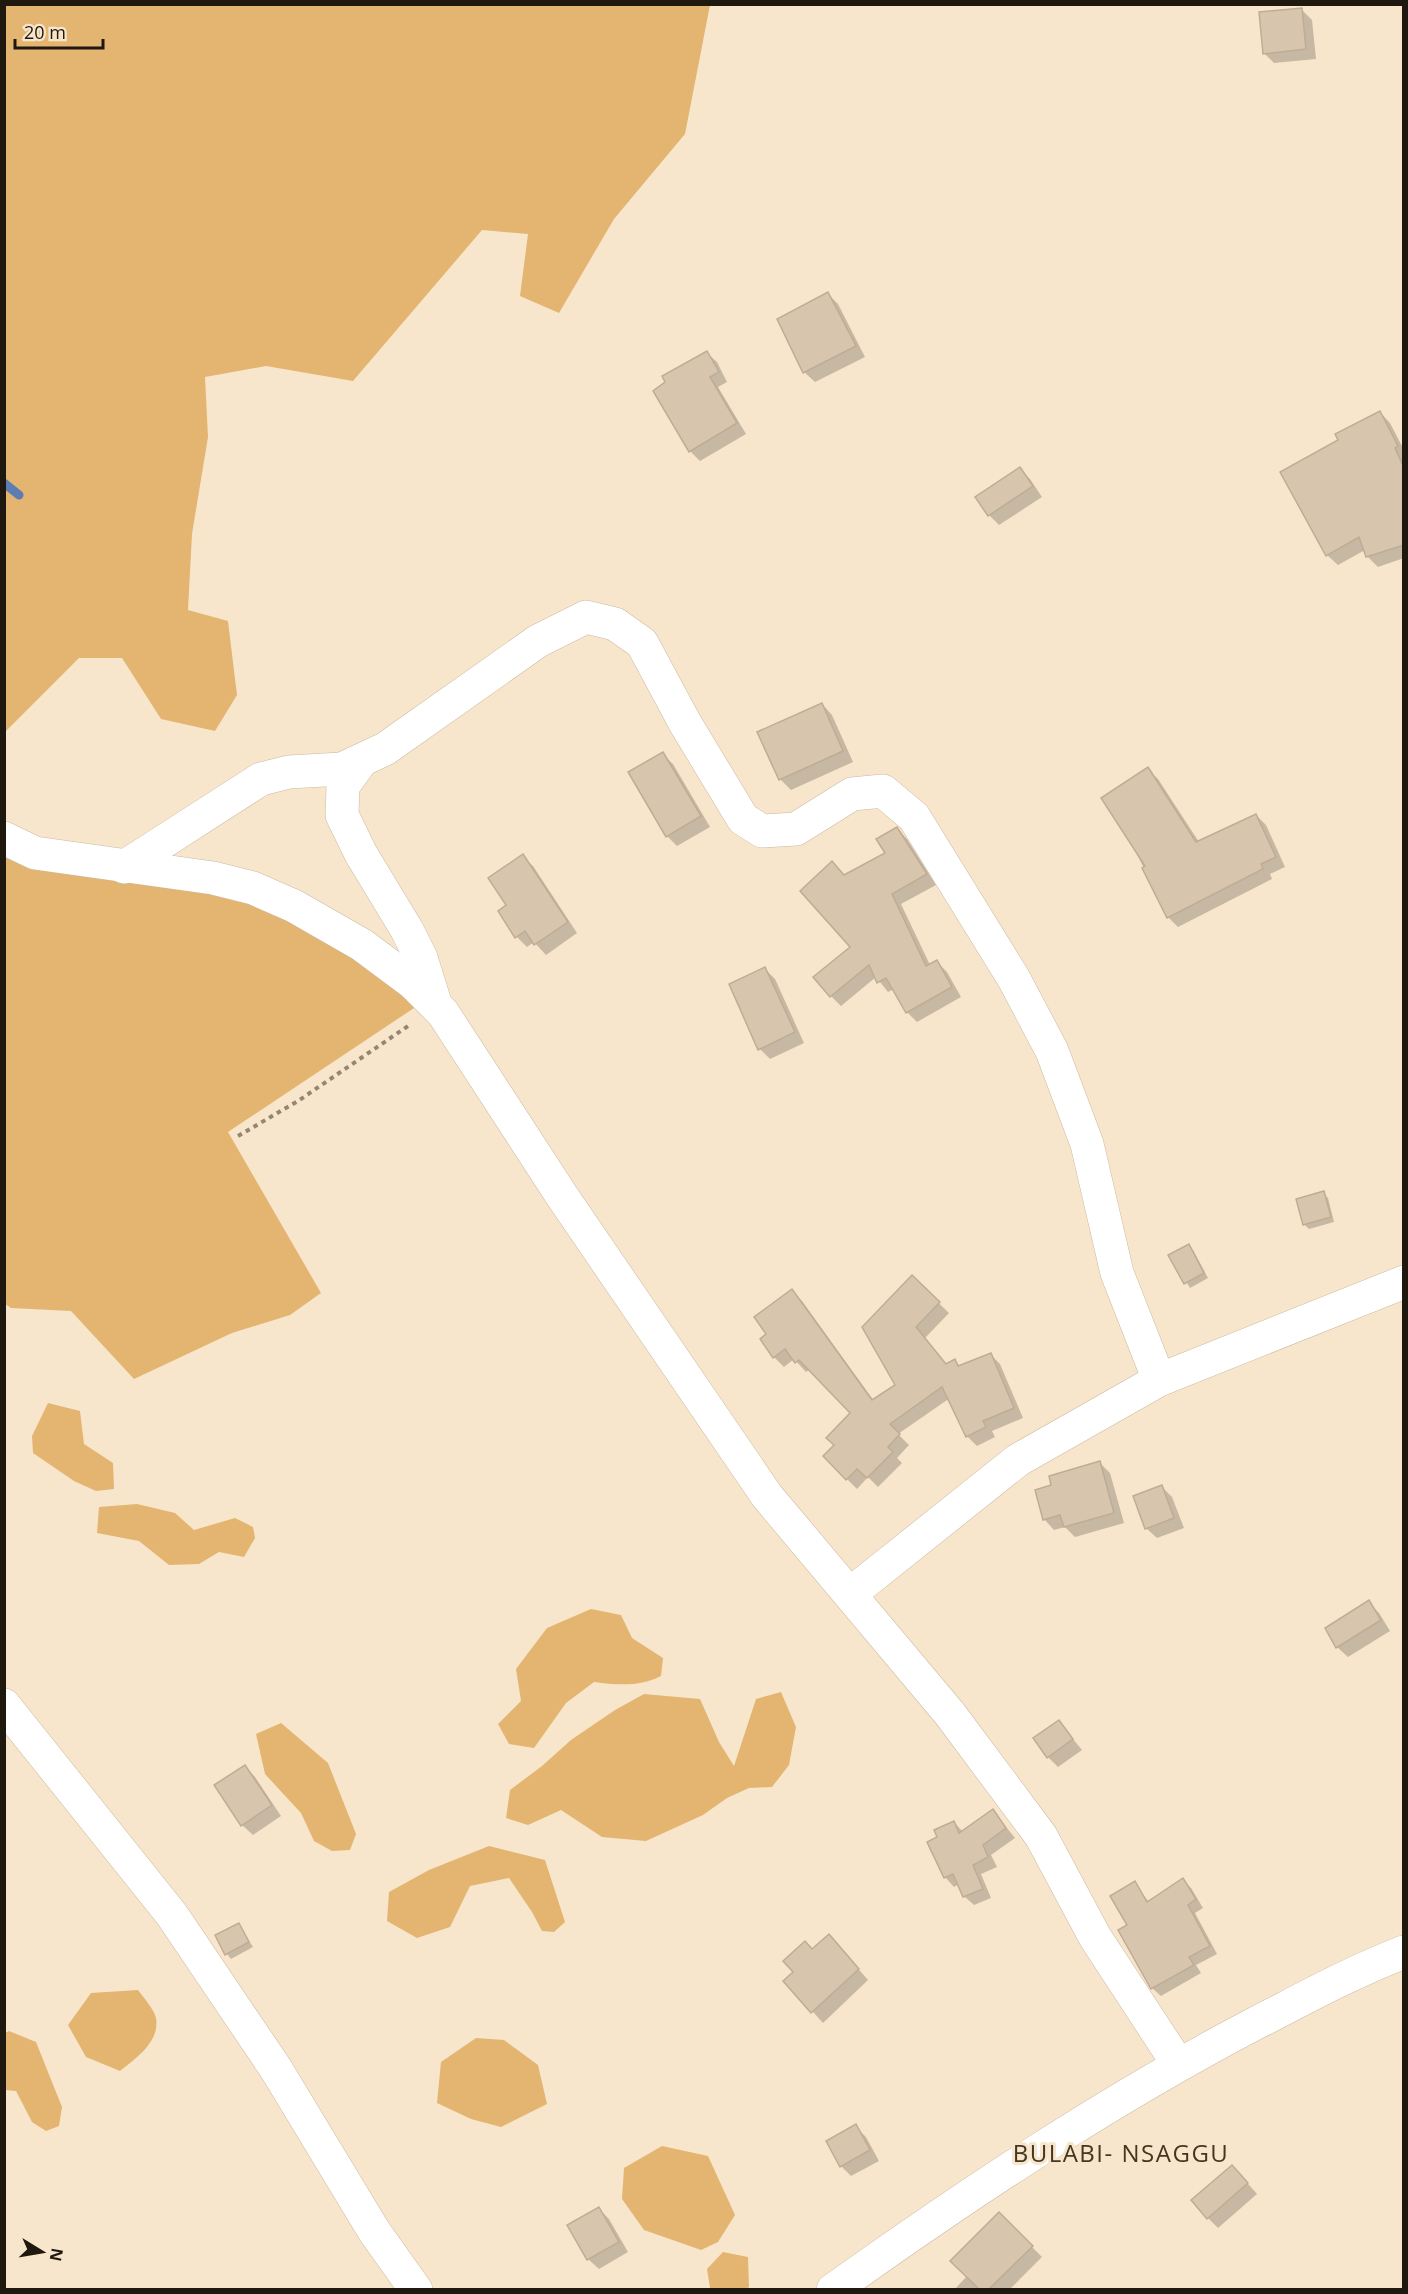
<svg xmlns="http://www.w3.org/2000/svg" width="1408" height="2294" viewBox="0 0 1408 2294" font-family="'Open Sans',sans-serif">
  <style>
    .green { fill: #e3b571 }
    .shadow { fill: #0003 }
    .lines { fill: none; stroke-linecap: round; stroke-linejoin: round }
    .stream { stroke: #5c7db3; stroke-width: 9 }
    .building { fill: #d7c6ad; stroke: #bead94; stroke-width: 1.5 }
    .minor-casing { stroke: #cbbaa1; stroke-width: 34 }
    .tertiary-casing { stroke: #cbbaa1; stroke-width: 34 }
    .path { stroke: #938774; stroke-width: 4; stroke-dasharray: 4.5 4.5; stroke-linecap: butt }
    .minor { stroke: #fff; stroke-width: 33 }
    .tertiary { stroke: #fff; stroke-width: 33 }
    .labels { text-anchor: middle; stroke-width: 6; stroke-linejoin: round; paint-order: stroke }
    .quarter-label { font-size: 24px; letter-spacing: 1.5px; fill: #443621; stroke: #f8e6cc }
  </style>
  <rect width="100%" height="100%" fill="#f8e6cc"/>
  <g class="green">
    <path d="M5,4L710,5L685,134L614,219L559,313L520,296L528,234L482,230L353,381L266,366L205,377L208,437L192,534L188,610L228,621L237,695L215,731L161,719L122,658H79L5,732Z"/>
    <path d="M4,848L240,893L347,955L420,1004L228,1132L321,1293L290,1315L232,1333L134,1379L71,1311L11,1308L5,1304Z"/>
    <path d="M48,1403L80,1411L84,1444L113,1463L114,1489L96,1491L74,1481L33,1453L32,1436Z"/>
    <path d="M137,1504L175,1513L194,1530L235,1518L253,1527L255,1538L244,1557L219,1552L199,1564L169,1565L139,1541L97,1533L99,1507Z"/>
    <path d="M591,1609L621,1615L632,1638L663,1658L661,1676C639,1687 618,1685 594,1682L566,1703L534,1748L509,1744L498,1724L521,1701L516,1669L547,1628Z"/>
    <path d="M781,1692L796,1727L789,1765L772,1787L749,1788L727,1798L703,1815L646,1841L602,1837L561,1810L528,1825L506,1818L510,1790L542,1766L571,1740L615,1710L644,1694L700,1699L719,1742L734,1766L756,1699Z"/>
    <path d="M281,1723L328,1763L356,1834L350,1850L332,1851L314,1841L301,1813L265,1774L256,1734Z"/>
    <path d="M489,1846L545,1860L565,1922L554,1932L542,1931L532,1912L509,1878L470,1886L450,1927L417,1938L387,1921L389,1892L429,1870Z"/>
    <path d="M138,1990C143,1997 154,2009 156,2018C160,2042 136,2058 120,2071L86,2057L68,2025L91,1993Z"/>
    <path d="M9,2031L36,2042L62,2107L59,2126L46,2131L32,2122L16,2091L5,2090V2033Z"/>
    <path d="M476,2038L504,2040L538,2065L547,2104L501,2127L471,2119L437,2103L441,2062Z"/>
    <path d="M662,2146L708,2156L735,2215L718,2242L701,2250L644,2230L622,2199L624,2168Z"/>
    <path d="M723,2252L748,2257L749,2287L745,2290L710,2288L707,2269Z"/>
  </g>
  <g class="shadow">
    <path d="M1302,10L1312,20L1316,59L1274,63L1264,53Z"/>
    <path d="M828,294L838,304L865,357L815,382L804,372Z"/>
    <path d="M707,353L717,362L727,382L718,387L746,434L700,461L690,451Z"/>
    <path d="M1380,412L1390,423L1404,450V558L1378,567L1367,556L1365,550L1338,565L1327,555L1340,441Z"/>
    <path d="M1020,469L1030,479L1042,497L999,525L989,515Z"/>
    <path d="M822,704L832,715L853,762L791,790L780,779Z"/>
    <path d="M662,754L673,764L710,827L677,846L667,836Z"/>
    <path d="M1147,769L1158,779L1199,842L1256,815L1266,825L1285,867L1270,874L1272,879L1178,927L1168,917L1133,846Z"/>
    <path d="M897,829L907,839L936,885L901,904L930,965L937,962L947,972L961,997L917,1022L907,1012L894,989L888,992L876,977L841,1006L831,996L852,948L845,876L887,854Z"/>
    <path d="M522,856L533,866L577,933L546,955L534,942L527,947L517,937L508,906Z"/>
    <path d="M765,969L775,979L804,1043L770,1059L760,1049Z"/>
    <path d="M1323,1193L1328,1198L1334,1222L1309,1229L1304,1224Z"/>
    <path d="M1188,1246L1193,1250L1208,1278L1190,1288L1170,1255Z"/>
    <path d="M912,1277L949,1313L925,1338L947,1365L955,1361L961,1367L990,1354L1000,1364L1023,1418L992,1431L995,1437L977,1446L967,1436L950,1398L898,1434L909,1445L897,1458L902,1463L878,1487L868,1477L857,1489L847,1479L836,1445L853,1413L810,1369L806,1372L794,1359L784,1367L774,1357L768,1334L792,1291L802,1301L874,1401L897,1386Z"/>
    <path d="M1100,1463L1110,1473L1124,1523L1075,1537L1065,1527L1054,1530L1044,1519L1053,1486Z"/>
    <path d="M1162,1487L1172,1497L1184,1528L1157,1538L1146,1528Z"/>
    <path d="M1368,1602L1379,1613L1390,1631L1348,1657L1337,1647Z"/>
    <path d="M1059,1722L1082,1750L1058,1767L1048,1757Z"/>
    <path d="M245,1766L255,1777L281,1816L253,1835L242,1825Z"/>
    <path d="M993,1811L1015,1838L991,1855L997,1867L981,1874L991,1898L974,1905L964,1896L959,1884L954,1887L945,1877L939,1838L954,1822L963,1832Z"/>
    <path d="M1183,1880L1191,1888L1203,1908L1195,1913L1217,1954L1196,1965L1201,1973L1161,1996L1152,1988L1129,1926L1134,1883L1149,1902Z"/>
    <path d="M239,1925L253,1947L231,1959L227,1954Z"/>
    <path d="M839,1947L868,1980L823,2023L785,1981L812,1951Z"/>
    <path d="M855,2126L866,2137L879,2161L851,2176L841,2166Z"/>
    <path d="M1242,2177L1257,2194L1218,2228L1208,2218Z"/>
    <path d="M599,2209L609,2219L628,2252L599,2269L588,2259Z"/>
    <path d="M999,2214L1042,2257L1009,2290H954L967,2276Z"/>
  </g>
  <g class="lines">
    <path class="stream" d="M4,483L19,495"/>
  </g>
  <g class="building">
    <path d="M1302,8L1306,49L1263,54L1259,12Z"/>
    <path d="M828,292L856,346L803,373L777,319Z"/>
    <path d="M707,351L719,372L710,377L737,423L689,452L653,391L665,382L662,376Z"/>
    <path d="M1380,411L1398,446L1395,448L1404,468V545L1366,557L1359,537L1326,556L1280,472L1338,440L1335,434Z"/>
    <path d="M1020,467L1033,486L988,516L975,497Z"/>
    <path d="M822,703L843,751L779,780L757,732Z"/>
    <path d="M663,752L701,816L666,837L628,772Z"/>
    <path d="M1148,767L1196,842L1256,814L1276,857L1261,864L1263,869L1167,918L1142,868L1145,866L1101,798Z"/>
    <path d="M897,827L927,874L892,894L926,966L937,960L952,987L906,1013L886,978L877,983L869,965L830,997L813,977L850,947L800,891L832,861L844,875L885,853L876,839Z"/>
    <path d="M523,854L568,922L534,945L525,931L515,938L498,911L506,905L488,878Z"/>
    <path d="M765,967L795,1032L758,1050L729,984Z"/>
    <path d="M1324,1191L1331,1217L1303,1225L1296,1199Z"/>
    <path d="M1189,1244L1204,1273L1184,1284L1168,1255Z"/>
    <path d="M912,1275L940,1302L916,1327L946,1364L955,1359L958,1366L991,1353L1014,1408L983,1421L986,1427L966,1437L942,1387L890,1424L900,1434L888,1447L893,1452L867,1478L857,1469L846,1480L823,1456L834,1445L826,1438L850,1413L799,1360L795,1363L785,1349L773,1358L760,1339L766,1334L754,1317L792,1289L872,1400L895,1385L862,1327Z"/>
    <path d="M1100,1461L1114,1513L1064,1527L1060,1515L1043,1520L1035,1490L1051,1485L1049,1476Z"/>
    <path d="M1162,1485L1174,1518L1145,1529L1133,1496Z"/>
    <path d="M1369,1600L1381,1620L1336,1648L1325,1628Z"/>
    <path d="M1059,1720L1073,1739L1047,1758L1033,1738Z"/>
    <path d="M245,1765L272,1805L241,1826L214,1785Z"/>
    <path d="M993,1809L1006,1828L983,1845L988,1857L973,1865L983,1889L963,1897L953,1874L944,1878L927,1842L937,1837L934,1830L954,1821L959,1833Z"/>
    <path d="M1183,1878L1196,1899L1188,1905L1210,1946L1189,1957L1194,1965L1151,1989L1118,1930L1127,1925L1110,1896L1135,1881L1147,1902Z"/>
    <path d="M239,1923L249,1942L225,1955L215,1935Z"/>
    <path d="M829,1934L859,1969L811,2013L783,1981L793,1972L783,1961L805,1941L812,1949Z"/>
    <path d="M856,2124L870,2150L840,2167L826,2141Z"/>
    <path d="M1232,2165L1248,2183L1207,2219L1191,2200Z"/>
    <path d="M599,2207L619,2242L587,2260L567,2225Z"/>
    <path d="M999,2212L1033,2246L989,2289H979L950,2261Z"/>
  </g>
  <g class="lines">
    <defs>
      <g id="minor">
        <path d="M362,760L343,786L342,815L361,854L407,930L421,958L435,1003"/>
        <path d="M4,838L35,853L213,878L253,888L294,906L362,945L413,983L443,1013L562,1196L767,1496L950,1714L1041,1836L1095,1937L1178,2064"/>
        <path d="M124,867L261,779L289,772L342,769L385,749L538,641L586,617L615,624L642,643L685,723L743,819L762,831L796,829L852,794L883,791L914,817L1014,979L1052,1051L1087,1144L1117,1273L1159,1380"/>
        <path d="M850,1594L1018,1460L1159,1380L1404,1282"/>
        <path d="M4,1705L172,1915L276,2069L374,2231L416,2290"/>
      </g>
      <path id="tertiary" d="M833,2290C969,2193 1109,2100 1256,2023C1305,1998 1352,1972 1404,1952"/>
    </defs>
    <use href="#minor" class="minor-casing"/>
    <use href="#tertiary" class="tertiary-casing"/>
    <path class="path" d="M238,1136L298,1101L411,1024"/>
    <use href="#minor" class="minor"/>
    <use href="#tertiary" class="tertiary"/>
  </g>
  <g class="labels">
    <g class="quarter-label">
      <text x="1121" y="2162">BULABI- NSAGGU</text>
    </g>
  </g>
  <rect width="1408" height="2294" fill="none" stroke="#1e180e" stroke-width="12"/>
  <g transform="translate(42 2252) rotate(101)" stroke="#f8e6cc" stroke-width="4.5" paint-order="stroke">
  <path d="M0-4.5L10 22L0 15L-10 22Z" fill="#1e180e"/>
  <text y="-9" font-size="16" font-weight="bold" text-anchor="middle" fill="#1e180e">N</text>
  </g>
  <path d="M15 39v9h88v-9" fill="none" stroke="#1e180e" stroke-width="3"/>
  <text x="24" y="39" font-size="18" fill="#1e180e" stroke="#f8e6cc" stroke-width="4.5" paint-order="stroke">20 m</text>
</svg>
